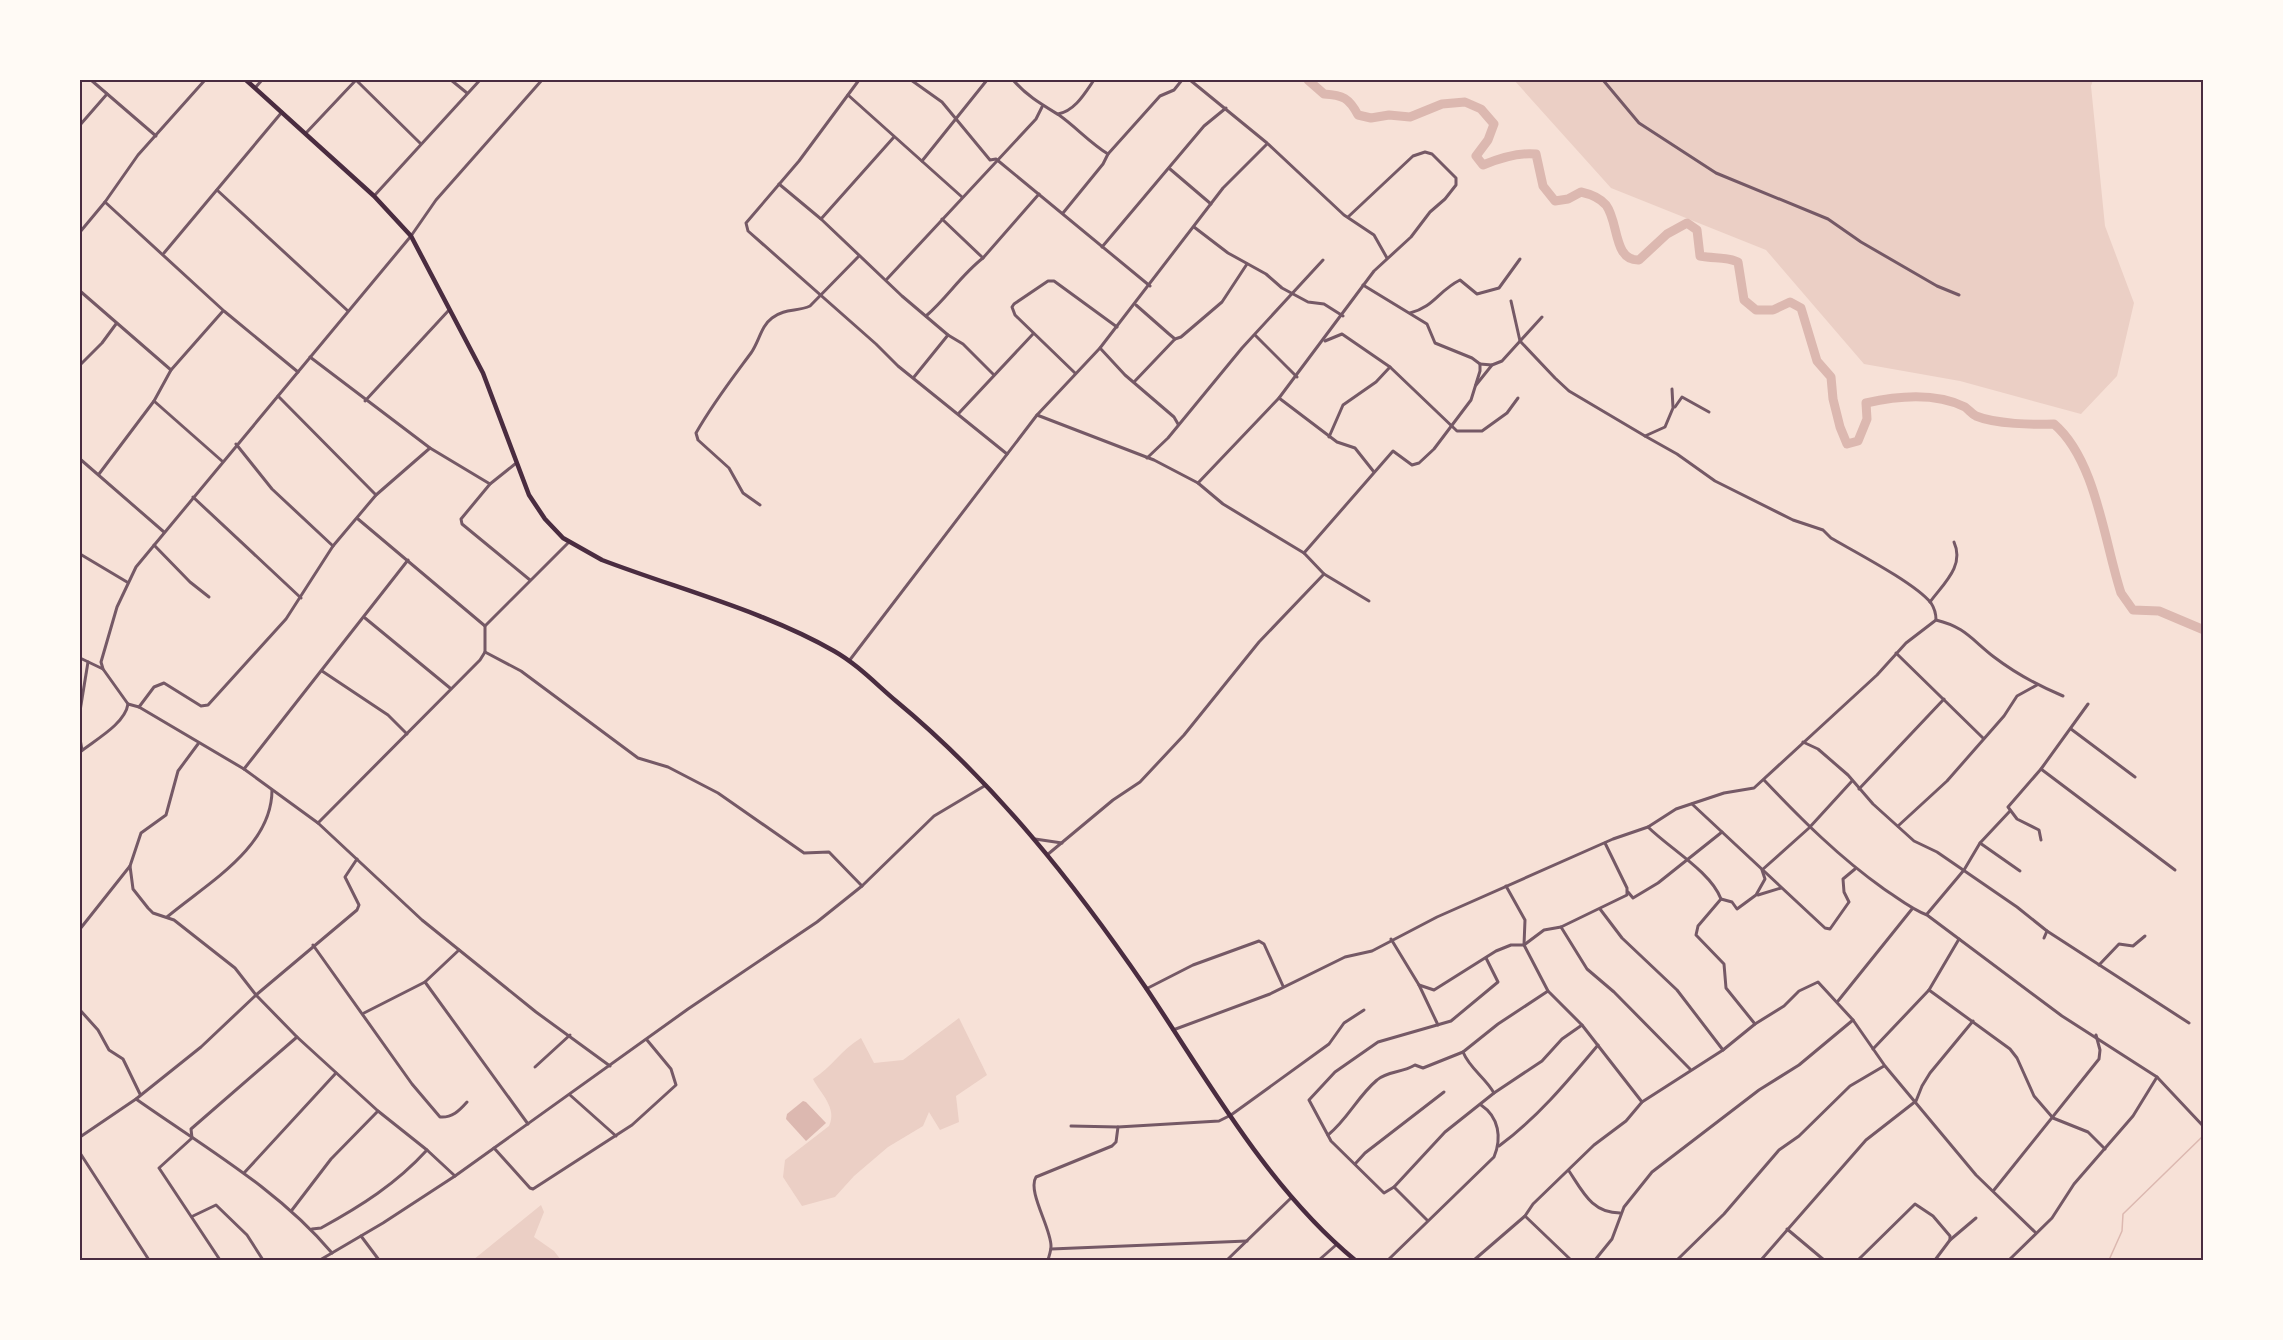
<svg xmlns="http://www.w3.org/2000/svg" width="2283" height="1340" viewBox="0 0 2283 1340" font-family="Spectral,serif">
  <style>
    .green { fill: #ebcfc5 }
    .water { fill: #dcb8b0 }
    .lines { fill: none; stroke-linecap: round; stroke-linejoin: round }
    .stream { stroke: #dcb8b0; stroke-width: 1.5 }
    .river { stroke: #dcb8b0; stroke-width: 9 }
    .minor { stroke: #755966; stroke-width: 3 }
    .secondary { stroke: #4a2c40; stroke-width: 4.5 }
    .neatline { fill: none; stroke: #4a2c40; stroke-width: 2 }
  </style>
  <rect width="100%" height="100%" fill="#f7e1d7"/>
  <g class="green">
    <path d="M1514,80H2093L2091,86L2105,226L2134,303L2117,376L2081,414L1960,381L1864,364L1766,250L1611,188Z"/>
    <path d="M959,1018L987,1075L956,1096L959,1122L940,1130L929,1112L923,1126L888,1147L854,1176L835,1197L802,1206L783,1177L785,1160L829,1126C838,1108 820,1093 813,1079C832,1067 841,1050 861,1038L874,1063L903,1060Z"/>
    <path d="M541,1205L544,1212L534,1237L554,1251L561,1260H473Z"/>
  </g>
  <path class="water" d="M803,1101L806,1102L826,1123L806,1141L786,1119L787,1114Z"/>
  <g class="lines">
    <path class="stream" d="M2109,1260L2122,1231L2123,1214L2204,1135"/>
    <path class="river" d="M1308,80L1324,94C1343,95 1349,98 1358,115L1371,118L1389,115L1410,117L1442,104L1465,102L1481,109L1494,124L1488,140L1476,156L1483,165C1500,158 1518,152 1536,154L1543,186L1555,201L1568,199L1581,192C1590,194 1600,198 1606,205C1619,222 1613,261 1639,260L1667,234L1687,223L1697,230L1700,256C1714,259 1725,256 1738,262L1744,300L1756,310H1773L1790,302L1801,308L1817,361L1831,377L1833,399L1840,427L1847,444L1858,441L1867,419L1866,403C1897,396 1935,392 1965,407C1969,410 1972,414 1976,416C1995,424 2034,425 2054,424C2096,460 2104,541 2121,593L2133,610L2159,611L2204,630"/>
    <g class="minor">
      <path d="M91,80L156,136"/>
      <path d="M356,80L420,143"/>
      <path d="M451,80L467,93"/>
      <path d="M859,80L799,161L746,223L748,231L876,344L898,366L1007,454"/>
      <path d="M911,80L942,102L990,160L996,159L1150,286"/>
      <path d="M1013,80C1027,96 1041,104 1059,115C1076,127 1090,143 1108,154"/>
      <path d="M1190,80L1267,143L1344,215L1374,235L1387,258"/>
      <path d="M1603,80L1639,123L1716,173L1828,219L1861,242L1937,286L1959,295"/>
      <path d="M255,88L262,80"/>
      <path d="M848,95L962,197"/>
      <path d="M1058,114C1075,111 1085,93 1094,80"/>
      <path d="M80,125L107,94"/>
      <path d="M306,133L356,80"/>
      <path d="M922,161L987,80"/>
      <path d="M1170,169L1211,204"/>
      <path d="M779,184L821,219L902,296L948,335L963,344L994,375"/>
      <path d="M217,190L348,311"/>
      <path d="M374,196L480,80"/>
      <path d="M105,202L224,311L298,372"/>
      <path d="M1063,213L1103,164L1108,154L1160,96L1174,90L1182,80"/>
      <path d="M821,219L894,137"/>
      <path d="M1194,227L1228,253L1266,274L1282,288L1308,302L1324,304L1343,316"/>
      <path d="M80,232L105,202L138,155L205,80"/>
      <path d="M1102,247L1204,126L1226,108"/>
      <path d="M164,253L282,112"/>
      <path d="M983,258L1039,194"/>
      <path d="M887,279L1036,119L1042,107"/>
      <path d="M80,291L171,370"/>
      <path d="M1511,301L1520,341L1555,378L1569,391L1645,436"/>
      <path d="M1136,305L1169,334L1175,339L1181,337L1222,302L1247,264"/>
      <path d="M1410,313C1434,307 1438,291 1460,280L1477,294L1499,288L1520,259"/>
      <path d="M926,316C947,298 961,275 983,258L942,219"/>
      <path d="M1255,335L1297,377"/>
      <path d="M1325,341L1342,334L1390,367L1457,431H1482L1507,413L1518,398"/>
      <path d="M1100,348L1125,375L1174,417L1178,424"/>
      <path d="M310,357L430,448L490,484"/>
      <path d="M1480,364L1492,365"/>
      <path d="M80,365L102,343L116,324"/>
      <path d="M1075,373L1015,315L1012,307L1014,304L1048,281H1054L1117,327"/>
      <path d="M914,377L948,335"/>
      <path d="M1134,382L1175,339"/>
      <path d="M1476,385L1492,365L1502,361L1542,317"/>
      <path d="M278,396L376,495"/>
      <path d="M1279,398L1337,442L1355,448L1374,472"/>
      <path d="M154,401L222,461"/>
      <path d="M365,401L449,310"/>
      <path d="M1675,407L1682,397L1709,412"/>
      <path d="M959,413L1033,334"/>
      <path d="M1037,415L1154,460L1198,483L1223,504L1304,553L1324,574L1259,642L1184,735L1140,782L1113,800L1047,855"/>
      <path d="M1329,437L1343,405L1376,382L1390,367"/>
      <path d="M236,444L272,489L333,546"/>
      <path d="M1147,458L1168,438L1242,348L1323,260"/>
      <path d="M80,459L164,532"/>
      <path d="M515,464L490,484L461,519L462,524L530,580"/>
      <path d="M99,474L154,401L171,370L223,311"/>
      <path d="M1198,483L1279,398L1374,271L1411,237L1430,212L1445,199L1456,185V178L1432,154L1425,152L1413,156L1348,217"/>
      <path d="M193,497L301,598"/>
      <path d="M760,505L743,493L729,468L698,440L696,433C713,403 731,380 751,353C759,342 761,326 772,318C785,308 797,312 810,306L859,256"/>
      <path d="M358,519L485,626"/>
      <path d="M154,545L190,582L209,597"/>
      <path d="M1304,553L1393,451L1412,465L1419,463L1434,449L1471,400L1480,371V364L1472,358L1435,343L1427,324L1363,285"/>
      <path d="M80,554L127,582"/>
      <path d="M1324,574L1369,601"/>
      <path d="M1930,602C1943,584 1965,566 1954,542"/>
      <path d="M365,618L450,688"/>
      <path d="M1936,620C1965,627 1971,639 1994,657C2015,673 2039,686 2063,696"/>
      <path d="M485,652L521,671L638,758L668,767L718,793L804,853L829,852L862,886"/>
      <path d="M1896,653L1983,738"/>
      <path d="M80,658L103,669"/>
      <path d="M849,661L1037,415L1100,348L1223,188L1267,144"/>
      <path d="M322,671L388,715L407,734"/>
      <path d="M128,704L139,707L244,769L318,823L422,920L536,1012L610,1066"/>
      <path d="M139,707L154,687L164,683L201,706L208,705L286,619L333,546L376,495L430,448"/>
      <path d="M80,711L88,662"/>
      <path d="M2071,729L2135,777"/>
      <path d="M80,739L82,750"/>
      <path d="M1803,742L1818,749L1848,775L1873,804L1914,841L1937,852L2017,907L2047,931L2189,1023"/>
      <path d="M80,752C95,740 125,724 128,704L103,669L101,662L117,607L136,567L411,236L436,200L542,80"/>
      <path d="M244,769L408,560"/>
      <path d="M2041,769L2175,870"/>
      <path d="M1764,780C1802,820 1839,857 1884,889C1898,898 1911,909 1927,915L2062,1016L2157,1077L2204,1127"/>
      <path d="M1859,789L1944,699"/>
      <path d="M1692,804L1825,928L1830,929L1849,902L1844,892L1843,879L1855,869"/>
      <path d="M318,823L480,660L485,652V626L569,542"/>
      <path d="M1898,826L1947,781L2004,716L2017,696L2037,685"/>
      <path d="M1648,827C1669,848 1711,872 1721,899L1698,926L1696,935L1724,964L1726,988L1755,1024"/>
      <path d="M1035,839L1062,843"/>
      <path d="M2041,840L2039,830L2017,819L2008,807L2041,769L2088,704"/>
      <path d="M1980,843L2020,871"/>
      <path d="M130,866L133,889L148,908L153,913L174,920L235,968L256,995L297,1037L378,1111L427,1150L455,1176"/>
      <path d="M1506,886L1525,920L1524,945L1548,991L1582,1025L1642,1102"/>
      <path d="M1628,892L1633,898L1658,883L1722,832"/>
      <path d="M1758,895L1781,888"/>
      <path d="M1721,899L1732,902L1737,909L1756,895L1765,879L1762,870L1809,828L1852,781"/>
      <path d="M1600,909L1622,938L1677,990L1723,1050"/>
      <path d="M1927,914L1964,870L1980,843L2010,811"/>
      <path d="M167,917C206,884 272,848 272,790"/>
      <path d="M1561,927L1587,969L1614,992L1690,1069"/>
      <path d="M80,929L130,866L141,833L166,815L178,771L198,744"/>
      <path d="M2044,938L2047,931"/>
      <path d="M1391,939L1419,985L1438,1025"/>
      <path d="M313,945L412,1084L440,1117C452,1118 459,1111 467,1102"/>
      <path d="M2099,965L2119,944L2133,946L2145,936"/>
      <path d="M425,982L528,1124"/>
      <path d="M1419,985L1434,990L1496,951L1511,945H1524L1544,930L1561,927L1627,895V888L1605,843"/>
      <path d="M1146,989L1193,965L1259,941L1264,944L1283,986"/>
      <path d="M1929,990L2010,1049L2017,1058L2034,1096L2053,1118L2088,1132L2105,1149"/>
      <path d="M1838,1001L1912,909"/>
      <path d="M80,1010L98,1030L109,1050L123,1059L140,1094"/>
      <path d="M364,1013L425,982L459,950"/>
      <path d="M1173,1030L1270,994L1345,957L1372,951L1437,917L1613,839L1648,827L1676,809L1724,793L1754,788L1877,675L1906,643L1936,620C1936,613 1935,609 1931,603C1915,583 1855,552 1831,538L1823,530L1793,520L1715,481L1677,454L1645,436L1665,427L1673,408L1672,389"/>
      <path d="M1873,1049L1929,990L1959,939"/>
      <path d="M1463,1052C1470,1069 1485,1077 1494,1093"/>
      <path d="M535,1067L570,1035"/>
      <path d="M570,1095L616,1136"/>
      <path d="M136,1099C204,1147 278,1189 332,1253"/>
      <path d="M1071,1126L1118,1127"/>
      <path d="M1328,1135C1348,1119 1357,1097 1377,1080C1387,1071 1402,1073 1415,1065L1423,1068L1463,1052L1498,1024L1548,991"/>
      <path d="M80,1137L136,1099L201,1047L256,995L357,910L359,905L345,877L357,859"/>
      <path d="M1499,1146C1537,1118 1567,1082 1598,1045"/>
      <path d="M494,1148L530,1188L533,1189L632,1125L676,1085L671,1069L647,1040"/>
      <path d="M80,1153L149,1260"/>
      <path d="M1355,1164L1365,1153L1444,1092"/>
      <path d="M1569,1171C1583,1192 1592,1213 1620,1213"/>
      <path d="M244,1173L336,1073"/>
      <path d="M1394,1187L1445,1132L1494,1093L1542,1061L1562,1039L1582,1025"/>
      <path d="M1994,1190L2099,1059L2100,1050L2096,1035"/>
      <path d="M292,1210L331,1159L378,1111"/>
      <path d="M193,1216L216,1205L247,1235L263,1260"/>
      <path d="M1525,1216L1571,1260"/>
      <path d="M1427,1220L1394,1187L1384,1193L1331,1141L1309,1100L1335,1072L1378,1042L1451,1021L1498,982L1486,958"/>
      <path d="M312,1229L321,1228C361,1206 396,1184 427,1150"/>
      <path d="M1787,1229L1824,1260"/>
      <path d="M361,1236L379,1260"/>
      <path d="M1950,1240L1976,1218"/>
      <path d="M1051,1249L1247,1241"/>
      <path d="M220,1260L159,1168L192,1138L191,1129L297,1037"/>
      <path d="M320,1260L383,1223L455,1176L688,1009L817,922L862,886L934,816L986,785"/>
      <path d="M1048,1260C1049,1256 1051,1251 1051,1246C1051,1228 1027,1191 1036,1177L1112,1146L1116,1142L1118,1127L1219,1121L1231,1115L1329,1044L1344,1023L1364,1010"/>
      <path d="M1227,1260L1291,1198"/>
      <path d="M1319,1260L1336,1245"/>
      <path d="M1388,1260L1494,1157C1502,1138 1499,1117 1481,1105"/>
      <path d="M1474,1260L1525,1216L1533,1204L1594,1145L1626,1121L1642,1102L1723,1050L1755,1024L1784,1006L1799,991L1818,982L1853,1020L1885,1066L1976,1175L2036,1233"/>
      <path d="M1595,1260L1612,1239L1624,1207L1652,1172L1759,1090L1799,1065L1853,1020"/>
      <path d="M1677,1260L1724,1214L1779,1150L1799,1136L1850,1086L1884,1066"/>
      <path d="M1761,1260L1866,1140L1916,1101L1922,1086L1930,1073L1973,1021"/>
      <path d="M1858,1260L1915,1204L1933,1216L1950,1236V1240L1935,1260"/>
      <path d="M2009,1260L2052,1218L2074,1184L2133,1116L2157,1077"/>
      <path d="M2202,1260L2204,1259"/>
    </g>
    <path class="secondary" d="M246,80L374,196L411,236L483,373L529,495L545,519L563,538L602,560C678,589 764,611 834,651C857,664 876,684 896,701C995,783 1074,883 1146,988C1209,1082 1268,1188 1355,1260"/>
  </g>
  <rect width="2283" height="1340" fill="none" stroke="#fffaf5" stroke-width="162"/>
  <rect x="81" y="81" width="2121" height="1178" class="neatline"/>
</svg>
